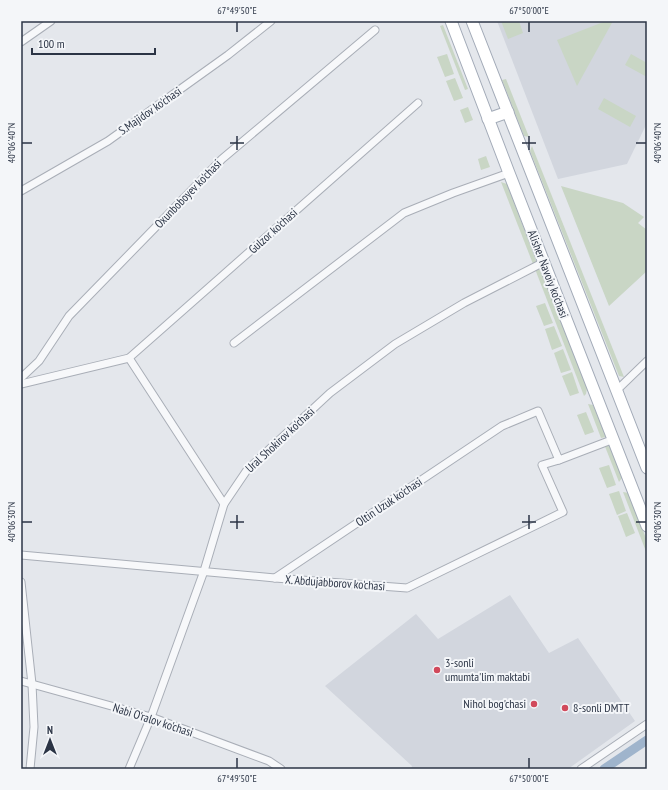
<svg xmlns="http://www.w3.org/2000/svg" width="668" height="790" viewBox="0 0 668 790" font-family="'PT Sans Narrow',sans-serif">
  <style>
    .built { fill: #d2d6de }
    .green { fill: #c9d6c5 }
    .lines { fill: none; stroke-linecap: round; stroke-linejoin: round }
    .canal { stroke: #9fb4cc; stroke-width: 9 }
    .minor-casing { stroke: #a9aeb7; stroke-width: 9 }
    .primary-casing { stroke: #a3abb8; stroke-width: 13 }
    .minor { stroke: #f7f8fa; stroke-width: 7 }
    .primary { stroke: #fff; stroke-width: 11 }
    .ticks { fill: none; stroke: #2b3445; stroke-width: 1.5 }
    .poi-dot { fill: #d1495b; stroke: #f4f6f9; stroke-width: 1.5 }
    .labels { text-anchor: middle; stroke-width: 4; stroke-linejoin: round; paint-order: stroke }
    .street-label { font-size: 12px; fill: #2b3445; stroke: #f4f6f9 }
    .poi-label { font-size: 12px; fill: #2b3445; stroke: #f4f6f9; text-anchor: start }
    .neatline { fill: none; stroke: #2b3445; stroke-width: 1.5 }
    .ticks-label { font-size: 10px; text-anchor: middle; fill: #2b3445 }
  </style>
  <rect width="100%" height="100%" fill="#e4e7ec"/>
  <g class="built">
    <path d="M497,21H647V123L627,164L558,179Z"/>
    <path d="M510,595L549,653L578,638L635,721L568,769H411L412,766L325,686L416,614L438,639Z"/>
  </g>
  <g class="green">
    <path d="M501,21H519L523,33L508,39Z"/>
    <path d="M606,21H613L577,86L557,40Z"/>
    <path d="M443,25L468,89L465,90L440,26Z"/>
    <path d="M447,54L454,74L445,77L437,57Z"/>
    <path d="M631,54L647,63V77L625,65Z"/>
    <path d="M455,78L463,98L454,101L446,81Z"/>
    <path d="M506,79L529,137L524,136L502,80Z"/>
    <path d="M604,98L636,116L630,127L598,109Z"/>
    <path d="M468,107L473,120L465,123L460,110Z"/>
    <path d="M532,146L624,377L619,376L530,151Z"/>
    <path d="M486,156L490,167L481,170L478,159Z"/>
    <path d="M501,182L507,184L537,263L533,264Z"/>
    <path d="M561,186L623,203L644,217L638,223L647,230V271L609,306Z"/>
    <path d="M539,267L587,388L586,394L584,396L535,269Z"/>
    <path d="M545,303L553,323L544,326L536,306Z"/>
    <path d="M554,326L562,346L552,350L545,329Z"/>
    <path d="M563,349L571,370L561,373L554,353Z"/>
    <path d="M572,372L579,393L570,396L562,376Z"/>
    <path d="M588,404L593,405L606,437L601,438Z"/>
    <path d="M586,412L594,432L585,435L577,415Z"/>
    <path d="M604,444H608L609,445L622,478L619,482Z"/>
    <path d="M609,465L616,485L607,488L599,468Z"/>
    <path d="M619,491L626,511L617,515L609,494Z"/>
    <path d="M623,492L629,493L647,541V554Z"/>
    <path d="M627,513L635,533L626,537L618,516Z"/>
  </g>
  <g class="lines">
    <path class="canal" d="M604,769L647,740"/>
    <defs>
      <g id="minor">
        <path d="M21,42L51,21"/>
        <path d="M21,191L108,141L228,55L271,21"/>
        <path d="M234,343L404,213L453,193L509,173"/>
        <path d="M129,358L224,504"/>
        <path d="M21,378L39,361L69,316L222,159L375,30"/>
        <path d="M21,384L129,358L418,103"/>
        <path d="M616,391L647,361"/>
        <path d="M21,555L275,578L407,588L563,512L542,465L559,460"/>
        <path d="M275,578L502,426L538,411L559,460L614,439"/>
        <path d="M21,582L32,684L34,727L30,769"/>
        <path d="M21,681L151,717L269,761L281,769"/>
        <path d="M129,769L151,717L204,571L224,504L247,470L330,393L395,344L464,303L544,262"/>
        <path d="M581,769L647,724"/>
      </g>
      <g id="primary">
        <path d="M451,21L509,173L647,526"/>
        <path d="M472,21L647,468"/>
        <path d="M488,119L508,112"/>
      </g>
    </defs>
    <use href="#minor" class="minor-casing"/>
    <use href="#primary" class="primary-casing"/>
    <use href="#minor" class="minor"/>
    <use href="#primary" class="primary"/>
  </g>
  <path class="ticks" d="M237,22V32M529,22V32M237,136V150M529,136V150M22,143H32M230,143H244M522,143H536M636,143H646M237,515V529M529,515V529M22,522H32M230,522H244M522,522H536M636,522H646M237,758V768M529,758V768"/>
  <g class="poi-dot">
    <circle cx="437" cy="670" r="4"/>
    <circle cx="534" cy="704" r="4"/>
    <circle cx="565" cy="708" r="4"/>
  </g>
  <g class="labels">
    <g class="street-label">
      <text transform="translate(150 111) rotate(-35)" y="4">S.Majidov ko'chasi</text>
      <text transform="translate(188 194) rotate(-46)" y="4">Oxunboboyev ko'chasi</text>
      <text transform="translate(273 231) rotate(-42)" y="4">Gulzor ko'chasi</text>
      <text transform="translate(548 274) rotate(69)" y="4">Alisher Navoiy ko'chasi</text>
      <text transform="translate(280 440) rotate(-43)" y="4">Ural Shokirov ko'chasi</text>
      <text transform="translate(389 502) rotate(-34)" y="4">Oltin Uzuk ko'chasi</text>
      <text transform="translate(335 583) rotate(4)" y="4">X. Abdujabborov ko'chasi</text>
      <text transform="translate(153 720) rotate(18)" y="4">Nabi O'ralov ko'chasi</text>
    </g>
    <g class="poi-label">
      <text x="445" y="667">3-sonli<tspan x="445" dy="14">umumta'lim maktabi</tspan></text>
      <text x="526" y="708" text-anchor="end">Nihol bog'chasi</text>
      <text x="573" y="712">8-sonli DMTT</text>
    </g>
  </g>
  <rect width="668" height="790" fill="none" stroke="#f4f6f9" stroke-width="44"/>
  <g transform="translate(50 740)" stroke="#f4f6f9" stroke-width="3" paint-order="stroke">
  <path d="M0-3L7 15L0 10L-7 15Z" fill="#2b3445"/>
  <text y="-6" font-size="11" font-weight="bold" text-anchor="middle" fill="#2b3445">N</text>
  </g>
  <path d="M32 48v6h123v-6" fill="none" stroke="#2b3445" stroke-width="2"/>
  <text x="38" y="48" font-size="12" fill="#2b3445" stroke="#f4f6f9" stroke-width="3" paint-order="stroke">100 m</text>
  <rect x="22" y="22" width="624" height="746" class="neatline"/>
  <g class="ticks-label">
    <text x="237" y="14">67°49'50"E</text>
    <text x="529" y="14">67°50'00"E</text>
    <text transform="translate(11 143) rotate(-90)" y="4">40°06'40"N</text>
    <text transform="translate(657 143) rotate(-90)" y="4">40°06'40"N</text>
    <text transform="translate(11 522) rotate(-90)" y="4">40°06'30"N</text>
    <text transform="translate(657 522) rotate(-90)" y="4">40°06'30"N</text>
    <text x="237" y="782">67°49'50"E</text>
    <text x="529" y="782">67°50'00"E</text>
  </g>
</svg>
